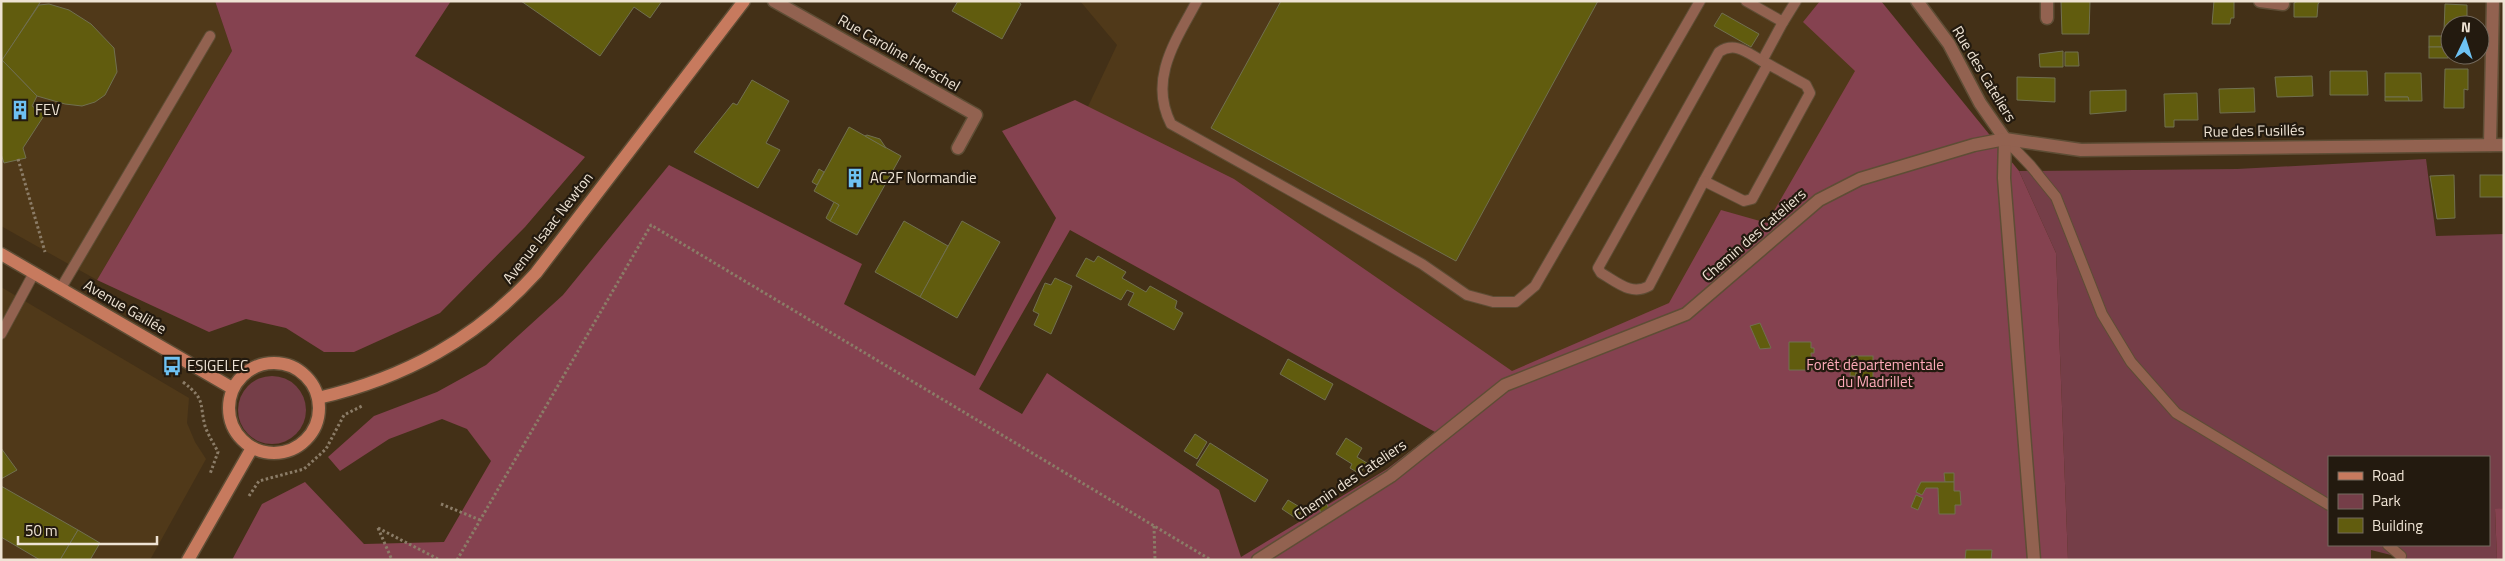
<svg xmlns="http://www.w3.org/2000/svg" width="2505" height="561" viewBox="0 0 2505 561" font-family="'Titillium Web',sans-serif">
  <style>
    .built { fill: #503919 }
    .green { fill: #753e48; fill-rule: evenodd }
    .forest { fill: #854250; fill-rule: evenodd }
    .building { fill: #615c0e; stroke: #717050 }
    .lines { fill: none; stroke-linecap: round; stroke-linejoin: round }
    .lane-casing { stroke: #5e4d35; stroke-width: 12 }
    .street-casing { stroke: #5e4d35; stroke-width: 15 }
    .secondary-casing { stroke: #5e4d35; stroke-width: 15 }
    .path { stroke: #8b7c67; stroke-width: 3; stroke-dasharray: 2.5 2.5; stroke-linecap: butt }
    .lane { stroke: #926250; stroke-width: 10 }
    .street { stroke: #926250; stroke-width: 12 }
    .secondary { stroke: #c77a5e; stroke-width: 12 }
    .labels { text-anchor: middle; stroke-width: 4.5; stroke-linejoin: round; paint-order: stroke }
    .street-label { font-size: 15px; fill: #eee3d4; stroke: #231a0f }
    .poi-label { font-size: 15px; fill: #eee3d4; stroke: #231a0f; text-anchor: start }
    .park-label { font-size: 15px; fill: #fdaab8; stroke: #231a0f }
  </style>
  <rect width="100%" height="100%" fill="#433017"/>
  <g class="built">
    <path d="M1,1H215L232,51L97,280L1,226Z"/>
    <path d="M1080,1H1855L1863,71L1774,226L1671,304L1510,373L1084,115L1117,45Z"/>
    <path d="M1,287L189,398L187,423L195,442L206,459L150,560H1Z"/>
  </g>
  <g class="green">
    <path d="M2426,159L2436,236L2504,234V508L2495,510L2497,560H2411L2371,550V560H2068L2056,253L2019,171L2237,169ZM2329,457H2489V545H2329Z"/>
    <circle cx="272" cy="410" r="34"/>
  </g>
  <g class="forest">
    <path d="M215,1H451L415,56L585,157L525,227L440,313L354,352H324L286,328L246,319L209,332L97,280L232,51Z"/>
    <path d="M1820,1H1881L2019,171L2056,253L2068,560H232L262,504L305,482L364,544L444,542L491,461L467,429L442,419L389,439L340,471L328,457L374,416L437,392L486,365L563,295L669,165L862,264L844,304L975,376L1056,218L1002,131L1075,100L1234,179L1512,371L1669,303L1721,210L1767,223L1855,71L1803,22ZM1070,230L1435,432L1387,469L1241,557L1219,490L1047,373L1022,414L979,389Z"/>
    <path d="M2504,508V560H2497L2495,509Z"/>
  </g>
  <g class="building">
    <path d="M1,1H41L1,62Z"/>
    <path d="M521,1H662L650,18L634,7L600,56Z"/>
    <path d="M958,1H1017L1021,4L1002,39L952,11Z"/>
    <path d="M1281,1H1598L1456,261L1211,128Z"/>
    <path d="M2061,1H2090L2089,34H2062Z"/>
    <path d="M2214,1H2234V18H2231L2230,24H2212Z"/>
    <path d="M2298,1H2320L2318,4L2317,17H2294V3Z"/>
    <path d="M49,4L69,10L91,24L114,48L117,72L105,95L95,102L82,106L65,104L37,96L2,60L39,5Z"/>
    <path d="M2445,4L2467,5V25H2450V31H2444Z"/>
    <path d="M1722,13L1759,34L1751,47L1714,26Z"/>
    <rect x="2429" y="36" width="19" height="11"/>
    <rect x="2429" y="47" width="19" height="11"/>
    <path d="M2063,51V67H2040L2039,54Z"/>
    <path d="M2065,52H2078L2079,66H2065Z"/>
    <path d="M2,60L37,96L32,106L45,114L23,148L26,158L4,163L1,154Z"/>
    <path d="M2445,69H2468V90L2464,89V108H2444Z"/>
    <path d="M2330,71H2367L2368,95H2330Z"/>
    <path d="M2385,73H2421L2422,101H2409L2408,97H2385Z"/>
    <path d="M2312,76L2313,96L2277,97L2275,77Z"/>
    <path d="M2017,77L2055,78V102L2017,100Z"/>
    <path d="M752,80L789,101L766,143L780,150L758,188L694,152L733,103L737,105Z"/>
    <path d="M2254,88L2255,112L2220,113L2219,89Z"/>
    <path d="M2126,90V111L2090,114V91Z"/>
    <path d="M2197,93L2198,120H2174V127H2165L2164,94Z"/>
    <path d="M2385,97H2408L2409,101H2385Z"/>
    <path d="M849,127L901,156L857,235L830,221L839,205L814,191Z"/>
    <path d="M867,135L880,139L886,148L865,136Z"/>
    <path d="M819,169L824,172L817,185L812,182Z"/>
    <path d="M2454,175L2455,218L2437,219L2430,176Z"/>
    <rect x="2480" y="175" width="24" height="22"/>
    <path d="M834,202L839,205L830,221L826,218Z"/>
    <path d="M904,221L948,246L920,297L875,272Z"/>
    <path d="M962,221L1000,242L957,318L920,297Z"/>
    <path d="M1098,256L1126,272L1122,278L1146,292L1150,286L1177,301L1175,308L1183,313L1174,330L1128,305L1134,293L1127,290L1121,300L1076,276L1086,258L1094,262Z"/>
    <path d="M1055,278L1072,286L1051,334L1034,325L1039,314L1033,311L1045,283L1051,285Z"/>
    <path d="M1760,323L1771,348L1760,349L1750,326Z"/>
    <path d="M1789,342H1811V348H1814V353H1811L1812,370H1789Z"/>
    <path d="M1851,356H1856V376H1850Z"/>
    <rect x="1856" y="356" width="17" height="22"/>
    <path d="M1288,359L1333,384L1325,400L1280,374Z"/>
    <path d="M1195,434L1207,442L1197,459L1184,451Z"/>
    <path d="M1346,438L1362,448L1357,457L1367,463L1360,474L1350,468L1352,464L1336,454Z"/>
    <path d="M1210,443L1268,480L1255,502L1196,465Z"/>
    <path d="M1,448L17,470L1,479Z"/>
    <path d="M1944,473H1954V482H1945Z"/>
    <path d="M1921,482H1954V491H1960L1961,505H1955V514H1939L1938,488H1926L1922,495L1916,492Z"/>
    <path d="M1,486L78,530L60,560H40L1,537Z"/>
    <path d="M1916,495L1923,498L1918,510L1911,507Z"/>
    <path d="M1288,500L1303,509L1297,519L1282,509Z"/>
    <path d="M1327,504L1329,510L1321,513L1319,508Z"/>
    <path d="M78,530L100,543L90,560H60Z"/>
    <path d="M1966,550H1992L1991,560H1965Z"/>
  </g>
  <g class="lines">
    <defs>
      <g id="lane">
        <path d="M1197,1C1176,40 1148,79 1171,124L1422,264L1467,295L1493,302H1516L1535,286L1700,1"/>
        <path d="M1746,1L1783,22L1796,1"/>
        <path d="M1768,64L1704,181L1744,201L1752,199L1810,93L1806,85L1768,64L1762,61L1783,22"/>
        <path d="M2005,139L2030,165L2056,197L2102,314L2131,362L2176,413L2329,505"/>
        <path d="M1704,181L1649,286C1631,296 1617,282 1601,273L1598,268L1719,52C1735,41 1748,53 1762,61"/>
        <path d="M61,288L210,36"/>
        <path d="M1,334L34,273"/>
        <path d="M2388,545L2401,556"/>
      </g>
      <g id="street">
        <path d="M774,1L976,115L958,148"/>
        <path d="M1917,1L1949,44L1980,103L2005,139"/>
        <path d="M2260,1L2283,4"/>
        <path d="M2047,18V1"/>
        <path d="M2005,139L2004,178L2034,560"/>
        <path d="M2490,145L2493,1"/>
        <path d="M1258,560L1391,476L1505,385L1686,314L1819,200L1860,179L1974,145L2005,139L2081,150L2504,145"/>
      </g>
      <g id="secondary">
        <path d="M1,254L232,388"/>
        <circle cx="274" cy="408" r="45"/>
        <path d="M318,398C405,378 476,339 536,273L744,1"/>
        <path d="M188,560L252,448"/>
      </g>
    </defs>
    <use href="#lane" class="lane-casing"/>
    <use href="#street" class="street-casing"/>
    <use href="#secondary" class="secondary-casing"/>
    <g class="path">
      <path d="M18,159L45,252"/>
      <path d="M183,382C206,400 199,402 205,426C208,435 214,444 218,452L210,474"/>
      <path d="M249,496L259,481L304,469L326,449L344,415L362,406"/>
      <path d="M441,504L480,520"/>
      <path d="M1154,526L1155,560"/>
      <path d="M378,528L440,560"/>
      <path d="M378,528L392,560"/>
      <path d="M457,560L651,225L1211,560"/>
    </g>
    <use href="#lane" class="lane"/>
    <use href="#street" class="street"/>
    <use href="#secondary" class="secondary"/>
  </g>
  <defs>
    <symbol id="building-bare" viewBox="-9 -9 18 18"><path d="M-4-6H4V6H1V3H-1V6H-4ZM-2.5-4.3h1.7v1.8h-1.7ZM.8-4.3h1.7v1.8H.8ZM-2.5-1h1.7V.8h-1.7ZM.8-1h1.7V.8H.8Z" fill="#6ec2f3" stroke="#231a0f" stroke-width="2.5" paint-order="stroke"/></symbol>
    <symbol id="bus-bare" viewBox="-9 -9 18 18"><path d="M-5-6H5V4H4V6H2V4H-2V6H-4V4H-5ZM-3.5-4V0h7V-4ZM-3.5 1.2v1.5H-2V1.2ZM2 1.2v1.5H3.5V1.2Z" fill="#6ec2f3" stroke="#231a0f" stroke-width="2.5" paint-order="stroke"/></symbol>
  </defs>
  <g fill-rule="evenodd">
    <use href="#building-bare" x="6" y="96" width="28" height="28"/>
    <use href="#building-bare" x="841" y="164" width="28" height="28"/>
    <use href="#bus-bare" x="158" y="352" width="28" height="28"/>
  </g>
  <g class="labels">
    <g class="street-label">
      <text transform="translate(899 53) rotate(30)" y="5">Rue Caroline Herschel</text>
      <text transform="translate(1984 74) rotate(59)" y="5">Rue des Cateliers</text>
      <text transform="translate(2254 131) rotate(-1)" y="5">Rue des Fusillés</text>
      <text transform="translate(548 228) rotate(-52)" y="5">Avenue Isaac Newton</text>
      <text transform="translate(1754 235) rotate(-41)" y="5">Chemin des Cateliers</text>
      <text transform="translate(125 307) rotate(30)" y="5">Avenue Galilée</text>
      <text transform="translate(1350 480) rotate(-34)" y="5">Chemin des Cateliers</text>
    </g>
    <g class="poi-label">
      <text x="35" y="115">FEV</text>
      <text x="870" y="183">AC2F Normandie</text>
      <text x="187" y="371">ESIGELEC</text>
    </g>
    <g class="park-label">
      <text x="1875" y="370">Forêt départementale<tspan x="1875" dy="17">du Madrillet</tspan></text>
    </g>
  </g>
  <rect width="2505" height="561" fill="none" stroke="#eee3d4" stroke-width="5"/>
  <rect x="2328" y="456" width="162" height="90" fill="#231a0f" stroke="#746a5e"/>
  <rect x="2338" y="472" width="25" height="8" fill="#c77a5e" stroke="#746a5e"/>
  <text x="2372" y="481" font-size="15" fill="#eee3d4">Road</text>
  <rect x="2338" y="494" width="25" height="15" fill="#753e48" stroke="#746a5e"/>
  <text x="2372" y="506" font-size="15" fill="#eee3d4">Park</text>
  <rect x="2338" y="518" width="25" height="15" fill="#615c0e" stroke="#746a5e"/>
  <text x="2372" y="531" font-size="15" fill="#eee3d4">Building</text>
  <g transform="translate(2465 40) rotate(4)"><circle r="24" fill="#231a0f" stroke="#746a5e"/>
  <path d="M0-4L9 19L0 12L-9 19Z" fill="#6ec2f3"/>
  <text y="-8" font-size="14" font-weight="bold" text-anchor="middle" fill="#eee3d4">N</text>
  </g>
  <path d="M18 536v8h139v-8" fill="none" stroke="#eee3d4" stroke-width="2.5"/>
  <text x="25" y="536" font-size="15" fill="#eee3d4" stroke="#231a0f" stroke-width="4" paint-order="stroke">50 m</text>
</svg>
